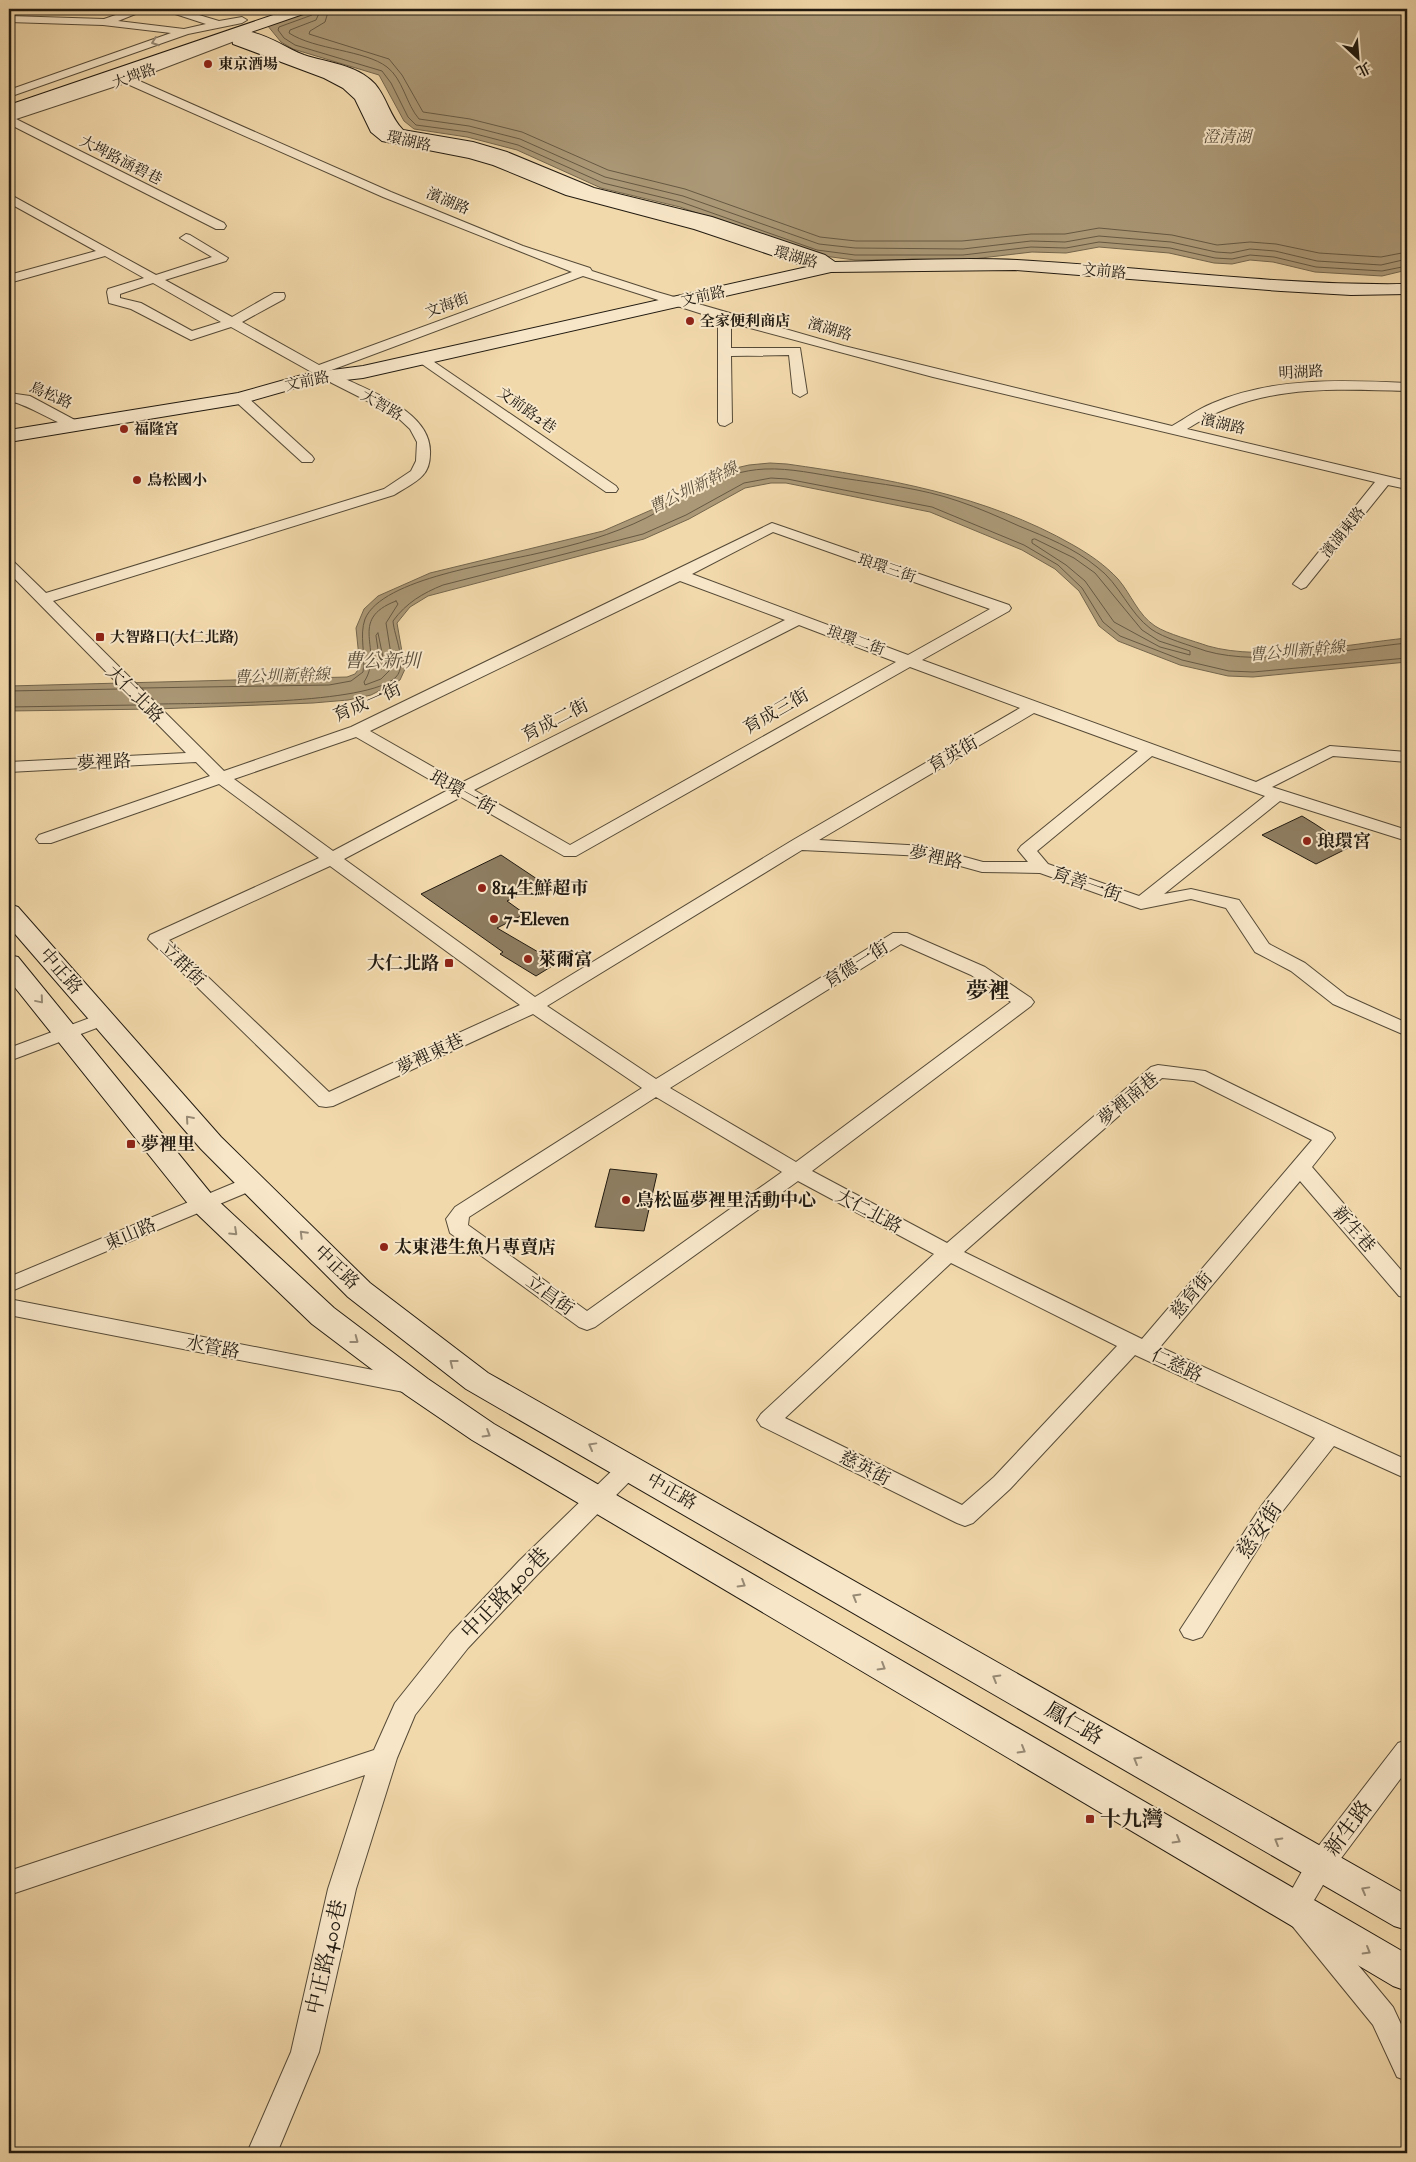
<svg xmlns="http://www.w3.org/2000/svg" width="1416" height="2162" viewBox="0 0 1416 2162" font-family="'IM FELL Double Pica','Noto Serif TC',serif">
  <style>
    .water { fill: #ab9876; stroke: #74664d }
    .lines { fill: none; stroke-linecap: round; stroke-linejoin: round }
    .shore { stroke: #665943; stroke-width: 1 }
    .building { fill: #8e7d61; stroke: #211a10 }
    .street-casing { stroke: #554a37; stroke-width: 2 }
    .secondary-casing { stroke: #211a10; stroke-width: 2 }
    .street { fill: #f7e6c8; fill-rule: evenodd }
    .secondary { fill: #f7e6c8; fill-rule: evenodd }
    .oneway { stroke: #978a75 }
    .poi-dot { fill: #8f2418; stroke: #f7e6c8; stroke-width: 2 }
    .labels { text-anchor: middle; stroke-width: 4; stroke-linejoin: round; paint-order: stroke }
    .far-poi-label { font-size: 15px; font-weight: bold; fill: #211a10; stroke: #f7e6c8; text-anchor: start }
    .far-street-label { font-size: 15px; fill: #211a10; stroke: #f7e6c8 }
    .far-water-label { font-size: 16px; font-style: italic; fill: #584c39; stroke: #f7e6c8 }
    .street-label { font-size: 18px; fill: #211a10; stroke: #f7e6c8 }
    .poi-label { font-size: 18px; font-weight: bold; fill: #211a10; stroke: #f7e6c8; text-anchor: start }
    .water-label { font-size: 19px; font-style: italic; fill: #584c39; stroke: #f7e6c8 }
    .near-street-label { font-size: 21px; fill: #211a10; stroke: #f7e6c8 }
    .near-poi-label { font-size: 21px; font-weight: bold; fill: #211a10; stroke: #f7e6c8; text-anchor: start }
    .district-label { font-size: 22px; font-weight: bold; fill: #211a10; stroke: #f7e6c8 }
  </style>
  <rect width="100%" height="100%" fill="#f2d9ab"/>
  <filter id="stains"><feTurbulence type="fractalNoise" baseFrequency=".004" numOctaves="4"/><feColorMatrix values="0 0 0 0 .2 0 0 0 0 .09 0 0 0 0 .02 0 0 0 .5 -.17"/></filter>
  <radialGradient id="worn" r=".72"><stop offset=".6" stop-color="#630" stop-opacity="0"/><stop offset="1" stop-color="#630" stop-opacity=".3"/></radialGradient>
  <g class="water">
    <path d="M316,9H1407V270L1382,276L1315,272L1273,262L1250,260L1232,264L1214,263L1169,253L1099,247L1066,253L1032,252L964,260H855L816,255L680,207L601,188L517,150L467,137L414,129L404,121L379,75L293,49L281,42L267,25Z"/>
    <path d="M770,463L787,464C885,478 986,495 1073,545C1089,554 1105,565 1118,579C1131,594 1138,615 1155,626C1167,634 1194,641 1208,646C1264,662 1348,644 1407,638V662L1253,677L1228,676L1180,665L1118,641L1099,626L1079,591L1055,569L1022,550L930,512L786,483H771L745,488L689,519L644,539L428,596L410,607L397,623L405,669L400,680L371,695L348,700L313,703L156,709L9,711V686L347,677L355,674L360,667L356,628L364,609L378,596L430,573L603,531L658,507L727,470L749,465Z"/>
  </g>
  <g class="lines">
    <g class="shore">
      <path d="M315,9L312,15L279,27L278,30L284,38L295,45L382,71L391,83L408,117L416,125L468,132L518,145L603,183L681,202L817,250L855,255H963L1031,247L1066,248L1099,242L1170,248L1215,258L1232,259L1250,255L1274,257L1316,267L1382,271L1407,266"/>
      <path d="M321,9L316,20L290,30L289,33C315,50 365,50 387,67C403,79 406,104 419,119L469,126L520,139L605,177L683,196L819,244L855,248L963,249L1031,241L1065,242L1099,236L1171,242L1216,252L1231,253L1250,249L1275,251L1317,261L1381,265L1407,259"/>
      <path d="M329,9L325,22L310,31L309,34L389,59L402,75L423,112L470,119L522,132L608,170L685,189L820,237L856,241H962L1031,234H1065L1099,228L1172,235L1217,245L1250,242L1276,244L1319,253L1381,257L1407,252"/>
      <path d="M1035,539L1074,558L1095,573L1142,630L1159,641L1190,651V655L1160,647L1114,622L1085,581L1066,565L1032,543V540Z"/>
      <path d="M396,601L398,604L386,623L393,667L381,679L365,685L364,682C385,650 346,620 396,601Z"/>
      <path d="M378,633L385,667L381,669L376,636Z"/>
      <path d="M142,688L329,685L351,681L363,672C366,654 359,636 365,619C382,578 498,563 539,553C575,545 612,535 646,518C685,498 719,471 765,469C791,468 816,474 842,478C880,484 921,488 958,501C979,508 999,517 1019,526C1046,537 1074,548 1097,567C1120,584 1129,613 1151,629C1163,638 1192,646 1206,651C1262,667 1348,649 1407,643"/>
      <path d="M9,691L121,689"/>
      <path d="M159,704C203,703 369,705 396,677C408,664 394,636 393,621C406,603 423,593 443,585L643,534L686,515L744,483L771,478L787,479L932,507L1024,545L1058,565L1082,588L1103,622L1120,636L1182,660L1229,671L1253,672L1407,658"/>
      <path d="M9,707L137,705"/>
    </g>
  </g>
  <g class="building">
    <path d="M1302,816L1315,824L1350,847L1316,864L1262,835Z"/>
    <path d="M501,855L543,883L507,901L525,914L497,928L557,963L536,976L500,954L503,952L421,894Z"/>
    <path d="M610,1169L657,1174L644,1231L595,1227Z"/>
  </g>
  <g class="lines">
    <defs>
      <g id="street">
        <path d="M133,9H148L118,21L184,29L206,24L166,11L165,9H179L219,21L242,17L247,20L242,23L188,34L9,97V90L171,33L103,25L9,22V16L104,19Z"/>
        <path d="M254,23L259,26L245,37L135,79L391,192L523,246L590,268L592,271L657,292L844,346L1172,426C1186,418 1198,409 1213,403C1272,377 1344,380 1407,383V391C1326,389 1258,384 1187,429L1407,481V489L1388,485L1306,587L1301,589L1293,584L1375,482L933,377L731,323V348H800L807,393L800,397L793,393L789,355L731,356L732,422L725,426L720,425L718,422V319L583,276L329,371C362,389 433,409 430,454C430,461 428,470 423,475C416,483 403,489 394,495L53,601L224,771L351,727L772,523L1009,605L1011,608L1009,611L922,660L1256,782L1330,746L1407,752V762L1333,756L1272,787L1407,830V841L1280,801L1164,894L1191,889L1239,900L1269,944L1305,963L1347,996L1407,1023V1036L1333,1004L1291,971L1255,952L1226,908L1191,899L1141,909L1040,873L982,872L924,856L802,850L547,1006L656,1079L893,933H907L985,967L1031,998L1034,1002L1031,1006L812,1171L947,1243L1151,1067L1158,1065L1205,1071L1332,1133L1335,1138L1312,1167L1407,1277V1298L1399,1296L1300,1181L1160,1347L1407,1460V1479L1334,1446L1278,1517L1202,1637L1193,1640L1184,1637L1180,1630L1262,1505L1315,1438L1135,1355L1010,1489L973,1523L965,1526L957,1523L761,1426L757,1420L761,1414L934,1254L798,1181L595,1327L587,1330L579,1327L450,1233L446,1219L455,1207L642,1088L533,1014L333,1106L326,1107L319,1106L148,939L150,935L319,858L219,784L51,843H39L36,839L39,835L210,776L196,762L9,772V762L186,753L9,573V560L14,562L46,593L384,489L411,471L416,461L417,442L410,429L395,415L324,379L231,327L191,340L131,309L109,303L107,292L108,289L144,278L105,256L9,283V275L96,251L9,203V194L156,275L212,257L180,238L186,234L190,235L228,258L226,261L165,280L232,317L274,293H284L285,296L284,299L242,322L319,365L572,272L383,197L125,83L16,119L224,223L226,226L224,229H216L9,124V114L122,77L237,33ZM153,283L221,322L192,331L141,303L120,298V294ZM773,532L990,609L908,655L692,574ZM680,581L785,620L461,783L370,731ZM799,625L896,662L570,845L474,790ZM910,667L1020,708L793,840L535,997L344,859L461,797L564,856H576ZM1034,713L1138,751L1021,846L1018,850L1028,862H983L925,846L819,840ZM356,737L448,790L333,851L234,779ZM1152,756L1265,796L1139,896L1048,864L1037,851ZM330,866L520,1005L329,1092L169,940ZM901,944L971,975L1011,1002L796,1162L670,1088ZM1162,1078L1194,1081L1312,1140L1142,1339L964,1252ZM656,1097L782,1172L587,1311L468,1225L469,1217ZM951,1263L1117,1346L994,1477L962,1505L785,1418Z"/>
        <path d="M424,355L616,486L618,489L616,492H606L419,362L417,359L419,356Z"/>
        <path d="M9,393L30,396L86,426L84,429C69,433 30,404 9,401Z"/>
        <path d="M240,394L245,395L312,456L314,459L312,462H302L235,401L233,398L235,395Z"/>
        <path d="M103,1013L110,1015L113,1019L110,1023L9,1061V1048Z"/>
        <path d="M251,1176L258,1178L261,1183L258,1188L9,1292V1277Z"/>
        <path d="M9,1299L414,1378L422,1380L425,1386L422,1392L414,1394L9,1315Z"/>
        <path d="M630,1458L638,1461L642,1467L638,1473L537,1575L468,1648L415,1715L397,1758L356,1889L319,2052L277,2153H247L291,2052L328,1889L365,1775L9,1895V1871L374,1750L395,1703L450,1634L519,1561L622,1461Z"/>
        <path d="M1407,1740V1770L1330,1873L1310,1907L1393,2007L1407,2037V2081L1397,2077L1373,2025L1285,1917L1281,1909L1310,1857L1398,1743Z"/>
      </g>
      <g id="secondary">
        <path d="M291,9H311L309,12L251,32C270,36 286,48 304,55C328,63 356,64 375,84C387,98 390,117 403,130L473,142L507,152L594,188L712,217L825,255L835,262C895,261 957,257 1017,260C1147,267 1277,286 1407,284V294L1351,295L1281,291L1015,270L831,272L363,378L310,384L240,404L9,442V430L238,393L309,373L363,366L807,267L694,229L566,195L493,165L469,158L382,141L371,132L355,99L343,88L324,78L233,44L232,38L89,89L9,115V105Z"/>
        <path d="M9,904L18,907L221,1137L370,1283L488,1373L1407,1895V1930L1394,1926L466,1389L348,1297L201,1149L9,927Z"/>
        <path d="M9,955L18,957L213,1196L334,1308L428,1379L494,1424L1407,1954V1991L1393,1986L472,1440L406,1395L312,1324L193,1210L9,980Z"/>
      </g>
    </defs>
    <use href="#street" class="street-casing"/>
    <use href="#secondary" class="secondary-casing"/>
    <use href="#street" class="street"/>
    <use href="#secondary" class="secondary"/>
  </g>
  <defs><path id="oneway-chevron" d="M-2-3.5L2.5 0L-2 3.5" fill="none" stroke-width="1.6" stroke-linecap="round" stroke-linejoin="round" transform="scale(1.25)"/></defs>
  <g class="oneway">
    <use href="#oneway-chevron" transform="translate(155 42) rotate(160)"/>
    <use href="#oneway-chevron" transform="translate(40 1000) rotate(50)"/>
    <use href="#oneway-chevron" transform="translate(189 1119) rotate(-131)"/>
    <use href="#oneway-chevron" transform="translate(234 1232) rotate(43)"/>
    <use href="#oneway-chevron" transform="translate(303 1234) rotate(-135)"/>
    <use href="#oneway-chevron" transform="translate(355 1340) rotate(37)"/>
    <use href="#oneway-chevron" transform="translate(453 1363) rotate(-142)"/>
    <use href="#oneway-chevron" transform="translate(487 1434) rotate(31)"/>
    <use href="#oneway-chevron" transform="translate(592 1446) rotate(-151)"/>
    <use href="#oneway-chevron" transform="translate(742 1584) rotate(31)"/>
    <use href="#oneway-chevron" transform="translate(856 1597) rotate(-150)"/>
    <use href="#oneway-chevron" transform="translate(882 1667) rotate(31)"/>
    <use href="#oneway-chevron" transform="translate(996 1678) rotate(-150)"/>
    <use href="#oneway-chevron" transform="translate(1022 1750) rotate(30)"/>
    <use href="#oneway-chevron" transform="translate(1137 1760) rotate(-150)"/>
    <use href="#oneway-chevron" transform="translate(1177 1840) rotate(30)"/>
    <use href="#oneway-chevron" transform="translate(1278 1841) rotate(-150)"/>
    <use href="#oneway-chevron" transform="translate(1365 1890) rotate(-151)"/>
    <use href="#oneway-chevron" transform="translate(1367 1951) rotate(30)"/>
  </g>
  <g class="poi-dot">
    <circle cx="208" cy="64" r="5"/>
    <circle cx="690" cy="321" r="5"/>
    <circle cx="124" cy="429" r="5"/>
    <circle cx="137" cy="480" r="5"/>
    <rect x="95" y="632" width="10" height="10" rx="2.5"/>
    <circle cx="1307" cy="841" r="5"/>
    <circle cx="482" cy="888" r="5"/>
    <circle cx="494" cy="919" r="5"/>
    <circle cx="528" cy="959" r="5"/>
    <rect x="444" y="958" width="10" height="10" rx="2.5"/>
    <rect x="126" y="1139" width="10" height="10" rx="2.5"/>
    <circle cx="626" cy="1200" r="5"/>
    <circle cx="384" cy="1247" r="5"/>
    <rect x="1085" y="1814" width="10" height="10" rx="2.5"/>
  </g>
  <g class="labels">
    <g class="far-poi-label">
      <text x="218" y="69">東京酒場</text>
      <text x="700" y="326">全家便利商店</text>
      <text x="134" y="434">福隆宮</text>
      <text x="147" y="485">鳥松國小</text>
      <text x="110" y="642">大智路口(大仁北路)</text>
    </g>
    <g class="far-street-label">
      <text transform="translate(134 76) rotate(-20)" y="5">大埤路</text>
      <text transform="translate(409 141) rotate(13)" y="5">環湖路</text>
      <text transform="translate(121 160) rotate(27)" y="5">大埤路涵碧巷</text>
      <text transform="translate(448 201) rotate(23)" y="5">濱湖路</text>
      <text transform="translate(796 257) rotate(16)" y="5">環湖路</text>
      <text transform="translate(1104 271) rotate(5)" y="5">文前路</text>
      <text transform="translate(703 296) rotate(-13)" y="5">文前路</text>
      <text transform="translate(447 305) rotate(-20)" y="5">文海街</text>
      <text transform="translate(830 329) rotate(17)" y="5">濱湖路</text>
      <text transform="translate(1301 372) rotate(-3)" y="5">明湖路</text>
      <text transform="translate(307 381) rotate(-12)" y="5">文前路</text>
      <text transform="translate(51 395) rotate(24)" y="5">鳥松路</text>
      <text transform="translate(382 405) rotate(30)" y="5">大智路</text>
      <text transform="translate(527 410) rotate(35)" y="5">文前路2巷</text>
      <text transform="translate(1223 424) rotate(13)" y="5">濱湖路</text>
      <text transform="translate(1343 532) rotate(-51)" y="5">濱湖東路</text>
      <text transform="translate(887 568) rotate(19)" y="5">琅環三街</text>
      <text transform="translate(856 640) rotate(20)" y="5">琅環二街</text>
    </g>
    <g class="far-water-label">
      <text x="1227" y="142">澄清湖</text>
      <text transform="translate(693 487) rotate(-26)" y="6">曹公圳新幹線</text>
      <text transform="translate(1297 650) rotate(-5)" y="6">曹公圳新幹線</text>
      <text transform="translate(282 675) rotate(-2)" y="6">曹公圳新幹線</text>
    </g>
    <g class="street-label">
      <text transform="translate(135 694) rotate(45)" y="6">大仁北路</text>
      <text transform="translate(367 702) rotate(-24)" y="6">育成一街</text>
      <text transform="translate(776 711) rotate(-30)" y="6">育成三街</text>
      <text transform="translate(555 720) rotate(-27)" y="6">育成二街</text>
      <text transform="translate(953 754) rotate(-30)" y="6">育英街</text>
      <text transform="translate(104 762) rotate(-3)" y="6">夢裡路</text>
      <text transform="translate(463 792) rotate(29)" y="6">琅環一街</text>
      <text transform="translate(936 857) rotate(12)" y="6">夢裡路</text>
      <text transform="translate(1087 884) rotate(19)" y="6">育善一街</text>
      <text transform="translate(183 964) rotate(44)" y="6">立群街</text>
      <text transform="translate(856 964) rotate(-32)" y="6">育德一街</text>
      <text transform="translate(61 971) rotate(49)" y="6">中正路</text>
      <text transform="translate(430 1054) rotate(-25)" y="6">夢裡東巷</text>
      <text transform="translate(1128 1099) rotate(-39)" y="6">夢裡南巷</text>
      <text transform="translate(869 1211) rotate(28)" y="6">大仁北路</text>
      <text transform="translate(1354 1229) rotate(49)" y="6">新生巷</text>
      <text transform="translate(130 1234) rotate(-23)" y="6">東山路</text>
      <text transform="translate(337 1267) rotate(44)" y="6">中正路</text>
      <text transform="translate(550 1295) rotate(36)" y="6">立昌街</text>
      <text transform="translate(1191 1295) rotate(-50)" y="6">慈育街</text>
      <text transform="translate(213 1347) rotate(11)" y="6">水管路</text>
      <text transform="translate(1177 1365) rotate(25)" y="6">仁慈路</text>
      <text transform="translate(865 1468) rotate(27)" y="6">慈英街</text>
      <text transform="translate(672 1491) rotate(30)" y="6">中正路</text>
    </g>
    <g class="poi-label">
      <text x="1317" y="847">琅環宮</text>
      <text x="492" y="894">814生鮮超市</text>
      <text x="504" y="925">7-Eleven</text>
      <text x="538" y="965">萊爾富</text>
      <text x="439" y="969" text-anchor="end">大仁北路</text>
      <text x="141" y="1150">夢裡里</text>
      <text x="636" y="1206">鳥松區夢裡里活動中心</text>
      <text x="394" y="1253">太東港生魚片專賣店</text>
    </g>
    <g class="water-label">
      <text x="382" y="667">曹公新圳</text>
    </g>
    <g class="near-street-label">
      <text transform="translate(1259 1530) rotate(-56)" y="7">慈安街</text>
      <text transform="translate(505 1593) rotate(-46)" y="7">中正路400巷</text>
      <text transform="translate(1074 1723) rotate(30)" y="7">鳳仁路</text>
      <text transform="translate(1348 1828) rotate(-53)" y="7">新生路</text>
      <text transform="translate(326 1957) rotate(-77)" y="7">中正路400巷</text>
    </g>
    <g class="near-poi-label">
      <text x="1100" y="1826">十九灣</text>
    </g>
    <g class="district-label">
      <text x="988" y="998">夢裡</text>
    </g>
  </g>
  <rect width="1416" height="2162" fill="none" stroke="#f2d9ab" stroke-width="30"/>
  <rect x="10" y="10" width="1396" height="2142" fill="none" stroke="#211a10" stroke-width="2.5"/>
  <rect x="15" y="15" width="1386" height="2132" fill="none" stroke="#211a10"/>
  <g transform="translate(1358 58) rotate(154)" stroke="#f7e6c8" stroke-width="4" paint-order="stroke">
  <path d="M0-4L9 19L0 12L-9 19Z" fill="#211a10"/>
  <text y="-8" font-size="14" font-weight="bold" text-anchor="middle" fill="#211a10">北</text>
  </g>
  <rect width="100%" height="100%" filter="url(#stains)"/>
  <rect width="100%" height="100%" fill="url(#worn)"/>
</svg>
